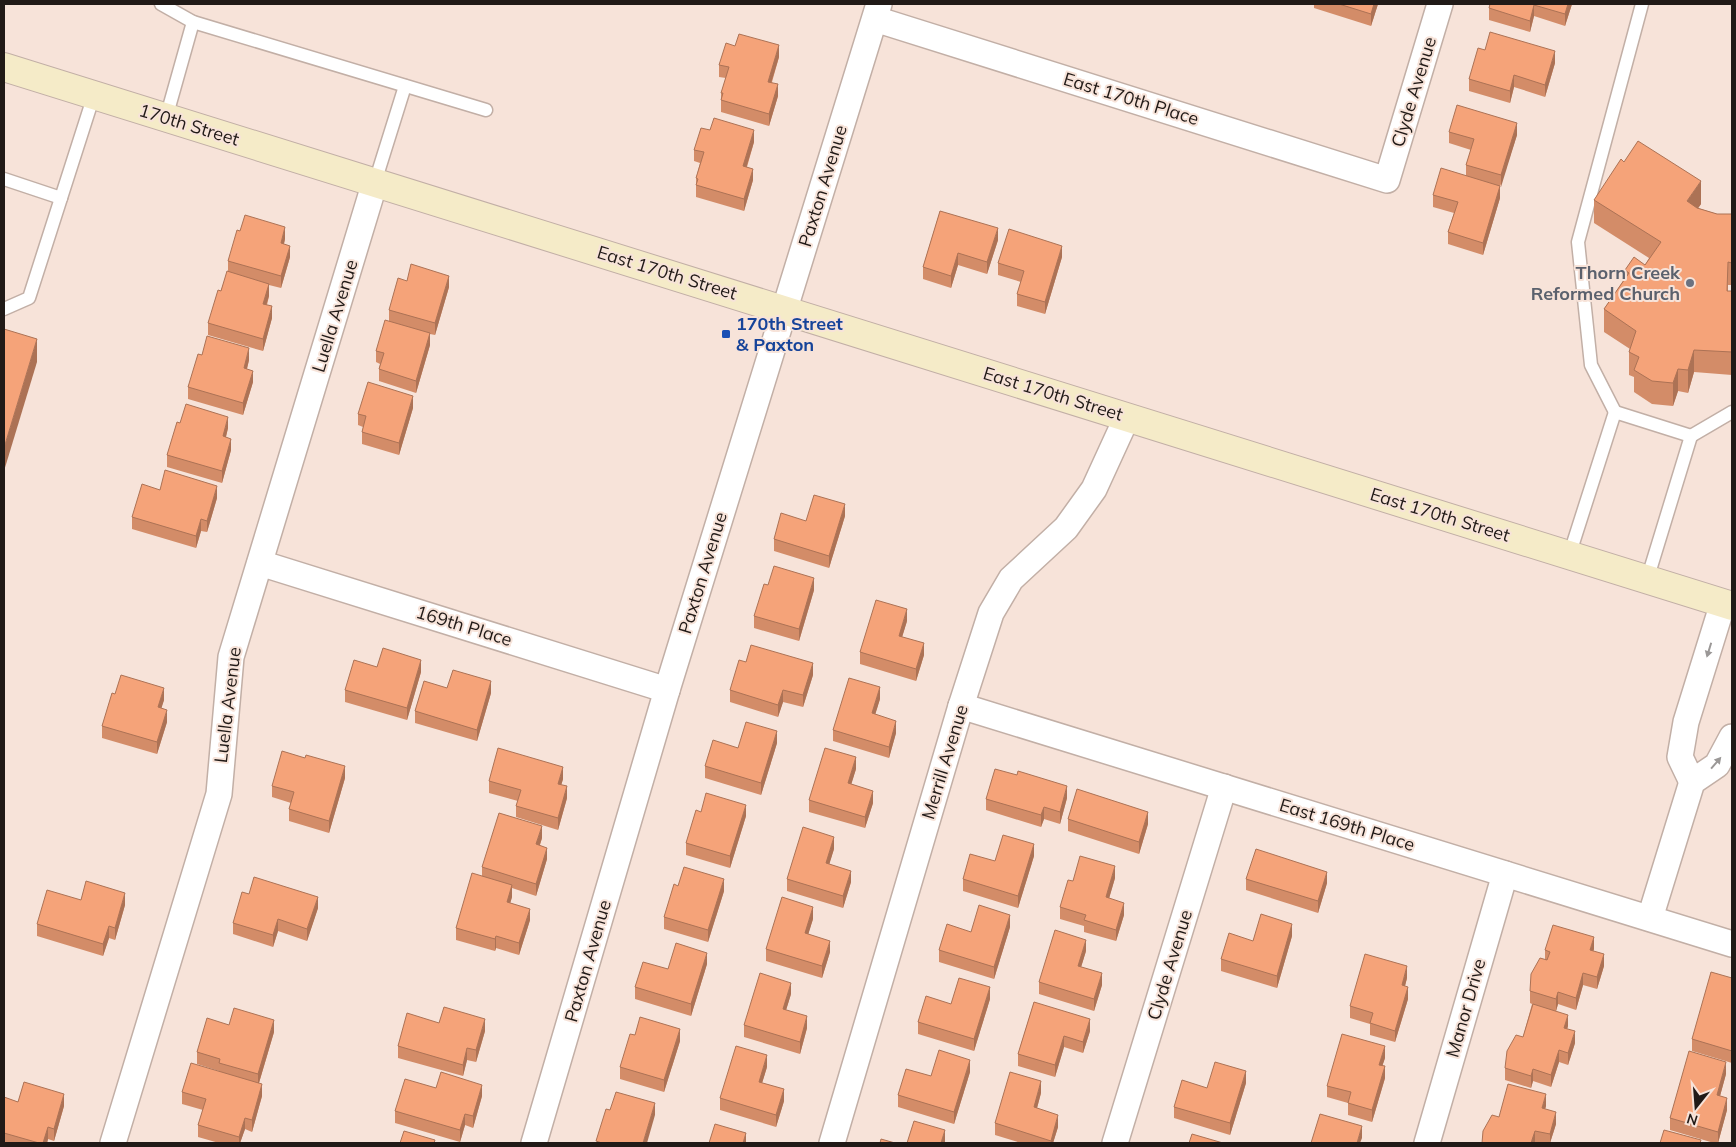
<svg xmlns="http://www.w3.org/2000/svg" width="1736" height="1147" viewBox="0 0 1736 1147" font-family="Mulish,sans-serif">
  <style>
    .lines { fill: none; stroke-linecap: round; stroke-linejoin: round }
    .lane-casing { stroke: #c2afa6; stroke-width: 15 }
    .street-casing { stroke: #c2afa6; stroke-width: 28 }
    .secondary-casing { stroke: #c2afa6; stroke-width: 30 }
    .lane { stroke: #fff; stroke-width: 12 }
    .street { stroke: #fff; stroke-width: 25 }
    .secondary { stroke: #f5ebc8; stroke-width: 28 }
    .wall { fill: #d38c68 }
    .shaded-wall { fill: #ac7255 }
    .building { fill: #f5a379; stroke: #ac7255 }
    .oneway { fill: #9b9897 }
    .worship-dot { fill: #6b7280; stroke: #f7e3d9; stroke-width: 2 }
    .transit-dot { fill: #1a4fb4; stroke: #f7e3d9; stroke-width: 2 }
    .labels { text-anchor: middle; stroke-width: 4; stroke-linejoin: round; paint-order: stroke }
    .street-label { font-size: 18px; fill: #211a17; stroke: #f7e3d9 }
    .worship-label { font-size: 18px; font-weight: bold; fill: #5b616d; stroke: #f7e3d9; text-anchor: end }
    .transit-label { font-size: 18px; font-weight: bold; fill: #164399; stroke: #f7e3d9; text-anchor: start }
  </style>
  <rect width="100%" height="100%" fill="#f7e3d9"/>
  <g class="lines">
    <defs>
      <g id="lane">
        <path d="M161,4L193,22L486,110"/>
        <path d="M166,118L193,22"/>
        <path d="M4,179L61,198"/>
        <path d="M375,182L405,86"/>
        <path d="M4,309L29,298L94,95"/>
        <path d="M1615,412L1591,365L1578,242L1642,4"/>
        <path d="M1691,436L1732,412"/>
        <path d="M1569,556L1615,412L1691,436L1647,580"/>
      </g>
      <g id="street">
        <path d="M875,19L1387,180L1440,4"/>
        <path d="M260,563L667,690"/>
        <path d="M961,706L1732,944"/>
        <path d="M1692,782L1680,757L1686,722L1723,603"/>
        <path d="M1650,918L1692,782L1717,765L1732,737"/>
        <path d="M113,1143L219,794L231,657L375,182"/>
        <path d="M534,1143L667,690L879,4"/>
        <path d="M832,1143L961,706L991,613L1011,579L1066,528L1094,489L1127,417"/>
        <path d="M1115,1143L1224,787"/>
        <path d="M1427,1143L1505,874"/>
      </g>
      <path id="secondary" d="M4,67L1732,606"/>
    </defs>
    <use href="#lane" class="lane-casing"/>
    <use href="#street" class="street-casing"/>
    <use href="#secondary" class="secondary-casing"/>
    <use href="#lane" class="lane"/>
    <use href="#street" class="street"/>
    <use href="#secondary" class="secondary"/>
  </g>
  <g class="wall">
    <path d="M1314,4H1378L1371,26L1314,8Z"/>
    <path d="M1490,4H1572L1565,26L1534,16L1530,32L1489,20V8Z"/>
    <path d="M1485,50L1555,63L1545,97L1514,87L1510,103L1469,91V79Z"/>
    <path d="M779,57L772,82L778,96L769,126L721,112V93L726,78L719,77V65Z"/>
    <path d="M1449,132L1517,135L1500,187V198L1483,255L1448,244V232L1454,213L1433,207V195L1466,176V165L1471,150L1449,143Z"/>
    <path d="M754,142L747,167L753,180L744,211L696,197V178L700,163L694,161V150Z"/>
    <path d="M1594,200L1701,204L1698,208L1717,214H1732V285H1728V291H1732V375L1694,372L1688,393L1678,391L1673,406L1652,404L1634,392V377L1629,375V352L1630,349L1604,332V309L1625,278V270L1645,265L1649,258L1594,223Z"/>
    <path d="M940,211L998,240L987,274L958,265L951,288L923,279V267Z"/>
    <path d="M285,239L284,244L290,257L281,288L269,285V296L267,305L272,318L263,351L208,335V323L228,272V261Z"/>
    <path d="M1062,257L1045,314L1017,306V294L1021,282L998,275V263Z"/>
    <path d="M407,281L449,287L435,335L430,334V345L416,393L379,381V369L380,364L376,362V351L389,321V310Z"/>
    <path d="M202,355L249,360L247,369L253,382L243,415L188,399V387Z"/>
    <path d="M413,408L399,455L362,444V432L363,427L358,425V414Z"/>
    <path d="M180,423L228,428L226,437L231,450L222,483L167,467V455Z"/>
    <path d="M160,490L217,498L207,532L201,531L196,548L132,529V517Z"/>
    <path d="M845,516L829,568L774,551V539L806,521Z"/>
    <path d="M768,585L814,590L799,641L754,628V616Z"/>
    <path d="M907,621L902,637L924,655L916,681L860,664V652Z"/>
    <path d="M377,667L421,672L407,720L345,702V690Z"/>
    <path d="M813,675L803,707L783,702L778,717L730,702V690Z"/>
    <path d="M447,688L491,693L477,741L415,723V711Z"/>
    <path d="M115,694L164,700L161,708L167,722L157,754L102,738V726Z"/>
    <path d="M880,699L875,714L896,733L889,758L833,741V730Z"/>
    <path d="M777,743L761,795L705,778V766Z"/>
    <path d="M856,769L851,784L873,803L865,828L809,812V800Z"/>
    <path d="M1017,775L1067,798L1060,824L1044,819L1041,827L986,810V799Z"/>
    <path d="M345,778L329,833L289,821V809L291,803L272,797V786Z"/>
    <path d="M563,779L561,785L567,798L558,830L516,817V806L518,801L489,793V781Z"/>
    <path d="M746,816L730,868L686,855V843Z"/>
    <path d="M1068,819L1148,824L1139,854L1068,831Z"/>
    <path d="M542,838L540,845L547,859L536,896L512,888V897L510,903L530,920L519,955L496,948L495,951L456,940V928L482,876V867Z"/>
    <path d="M834,849L829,864L851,882L843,908L787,891V879Z"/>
    <path d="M1034,856L1018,908L963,891V879L995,861Z"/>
    <path d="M1115,878L1109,898L1124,915L1116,941L1084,932V926L1060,919V907L1073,881Z"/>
    <path d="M1246,879L1327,883L1318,913L1246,890Z"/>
    <path d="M678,886L724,891L708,942L664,929V917Z"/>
    <path d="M249,894L318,908L307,941L278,931L273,947L233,934V923Z"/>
    <path d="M81,900L125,905L115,940L109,938L103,956L37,936V924Z"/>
    <path d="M813,919L808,934L830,952L822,978L766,961V949Z"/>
    <path d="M1010,927L994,979L939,962V950L971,932Z"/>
    <path d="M1292,936L1277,988L1221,971V959L1253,941Z"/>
    <path d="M1594,949L1593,951L1604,966L1597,989L1583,985L1576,1010L1558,1004L1556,1011L1568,1026L1567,1029L1575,1043L1568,1065L1559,1062L1551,1087L1533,1081L1531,1088L1505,1080V1068L1523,1037L1532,1004L1530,1003V991L1545,960V950Z"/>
    <path d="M1086,951L1081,967L1102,985L1094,1011L1039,994V982Z"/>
    <path d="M707,964L691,1016L635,999V987Z"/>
    <path d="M1407,978L1405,986L1408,999L1395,1042L1370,1035V1024L1350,1018V1006Z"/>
    <path d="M1732,978V1063L1692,1051V1039Z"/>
    <path d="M791,994L786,1010L807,1028L800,1054L744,1037V1025Z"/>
    <path d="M990,999L974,1051L918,1034V1022L951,1004Z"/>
    <path d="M1034,1002L1090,1031L1083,1053L1064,1047L1055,1077L1018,1066V1054Z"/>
    <path d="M439,1023L485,1031L476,1062L467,1060L463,1076L398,1058V1046Z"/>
    <path d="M229,1025L274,1032L259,1083L262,1096L252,1132L245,1129L240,1143H219L198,1137V1125L203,1110L182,1104V1092L219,1071L197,1064V1052Z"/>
    <path d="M635,1035L680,1041L664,1092L620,1079V1067Z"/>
    <path d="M1385,1058L1382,1066L1385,1078L1372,1122L1348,1115V1103L1327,1097V1086Z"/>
    <path d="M767,1067L762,1083L784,1101L776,1127L720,1110V1098Z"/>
    <path d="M970,1072L954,1124L898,1107V1095L931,1076Z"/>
    <path d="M1726,1074L1720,1096L1727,1110L1718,1143H1714L1670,1130V1118Z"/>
    <path d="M1246,1083L1230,1135L1174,1118V1107Z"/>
    <path d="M436,1088L482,1096L473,1128L465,1125L460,1142L395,1123V1111Z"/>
    <path d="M1041,1093L1037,1108L1058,1127L1053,1143H1021L995,1135V1123Z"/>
    <path d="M4,1097L18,1102L64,1106L54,1141L48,1139L47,1143H4Z"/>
    <path d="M1546,1106L1545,1109L1556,1124L1550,1143H1539L1535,1142L1499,1117Z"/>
  </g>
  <g class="shaded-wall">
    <path d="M1374,4H1378L1371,26V14Z"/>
    <path d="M1568,4H1572L1565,26V14Z"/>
    <path d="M1534,5V16L1530,32V21Z"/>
    <path d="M779,45V57L768,93V82Z"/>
    <path d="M1555,51V63L1545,97V85Z"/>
    <path d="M1514,75V87L1510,103V91Z"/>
    <path d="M778,84V96L769,126V114Z"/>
    <path d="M1517,123V135L1501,187V175Z"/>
    <path d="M754,130V142L743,178V166Z"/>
    <path d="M753,169V180L744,211V199Z"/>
    <path d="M1701,181V204L1687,224V201Z"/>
    <path d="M1500,186V198L1483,255V243Z"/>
    <path d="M285,227V239L281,255V243Z"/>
    <path d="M998,228V240L987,274V262Z"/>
    <path d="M290,246V257L281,288V276Z"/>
    <path d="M1062,246V257L1045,314V302Z"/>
    <path d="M958,253V265L951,288V276Z"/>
    <path d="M449,276V287L435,335V323Z"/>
    <path d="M269,284V296L263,315V304Z"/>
    <path d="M272,306V318L263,351V339Z"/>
    <path d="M430,333V345L416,393V381Z"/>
    <path d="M37,339V362L4,471V448Z"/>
    <path d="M249,348V360L244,380V368Z"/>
    <path d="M1694,350V372L1688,393V370Z"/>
    <path d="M1678,369V391L1673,406V383Z"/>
    <path d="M253,371V382L243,415V403Z"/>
    <path d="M413,396V408L399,455V443Z"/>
    <path d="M228,417V428L223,448V436Z"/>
    <path d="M231,439V450L222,483V471Z"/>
    <path d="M217,486V498L207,532V521Z"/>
    <path d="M845,504V516L829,568V556Z"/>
    <path d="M201,519V531L196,548V536Z"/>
    <path d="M814,578V590L799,641V629Z"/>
    <path d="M907,609V621L899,647V636Z"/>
    <path d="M924,643V655L916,681V669Z"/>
    <path d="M421,660V672L407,720V708Z"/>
    <path d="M813,663V675L803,707V695Z"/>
    <path d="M491,681V693L477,741V730Z"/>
    <path d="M880,687V699L872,725V713Z"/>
    <path d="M164,688V700L158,719V707Z"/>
    <path d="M783,690V702L778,717V705Z"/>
    <path d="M167,710V722L157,754V742Z"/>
    <path d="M896,721V733L889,758V747Z"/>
    <path d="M777,731V743L761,795V783Z"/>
    <path d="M856,757V769L848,795V783Z"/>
    <path d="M345,766V778L329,833V821Z"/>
    <path d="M563,767V779L558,796V784Z"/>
    <path d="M567,786V798L558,830V818Z"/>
    <path d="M1067,786V798L1060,824V812Z"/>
    <path d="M873,791V803L865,828V817Z"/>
    <path d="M746,805V816L730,868V856Z"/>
    <path d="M1044,807V819L1041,827V815Z"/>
    <path d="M1148,812V824L1139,854V842Z"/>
    <path d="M542,826V838L536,856V844Z"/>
    <path d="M834,837V849L826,875V863Z"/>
    <path d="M1034,844V856L1018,908V896Z"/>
    <path d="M547,848V859L536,896V884Z"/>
    <path d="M1115,866V878L1106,909V897Z"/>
    <path d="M851,871V882L843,908V896Z"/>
    <path d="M1327,872V883L1318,913V901Z"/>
    <path d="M724,879V891L708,942V930Z"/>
    <path d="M512,885V897L507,914V902Z"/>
    <path d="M125,893V905L115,940V928Z"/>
    <path d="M318,897V908L307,941V929Z"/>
    <path d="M1124,903V915L1116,941V930Z"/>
    <path d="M813,907V919L805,945V933Z"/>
    <path d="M530,909V920L519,955V943Z"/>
    <path d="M1010,915V927L994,979V967Z"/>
    <path d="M278,919V931L273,947V935Z"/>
    <path d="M1292,924V936L1277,988V976Z"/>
    <path d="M109,926V938L103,956V944Z"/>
    <path d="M496,936V948L495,951V939Z"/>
    <path d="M1594,937V949L1590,962V950Z"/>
    <path d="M1086,940V951L1078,977V966Z"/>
    <path d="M830,941V952L822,978V966Z"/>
    <path d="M707,953V964L691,1016V1004Z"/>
    <path d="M1604,954V966L1597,989V977Z"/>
    <path d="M1407,966V978L1402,997V985Z"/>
    <path d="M1102,973V985L1094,1011V999Z"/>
    <path d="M1583,973V985L1576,1010V998Z"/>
    <path d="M791,983V994L783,1020V1009Z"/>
    <path d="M990,987V999L974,1051V1039Z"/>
    <path d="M1408,987V999L1395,1042V1031Z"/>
    <path d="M1558,992V1004L1556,1011V999Z"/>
    <path d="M1568,1015V1026L1564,1040V1028Z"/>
    <path d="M807,1016V1028L800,1054V1042Z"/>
    <path d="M485,1019V1031L476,1062V1050Z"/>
    <path d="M1090,1019V1031L1083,1053V1042Z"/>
    <path d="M274,1020V1032L258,1086V1074Z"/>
    <path d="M680,1029V1041L664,1092V1080Z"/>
    <path d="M1575,1031V1043L1568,1065V1053Z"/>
    <path d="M1064,1036V1047L1055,1077V1065Z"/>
    <path d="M1385,1046V1058L1379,1076V1065Z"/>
    <path d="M467,1048V1060L463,1076V1065Z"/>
    <path d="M1559,1050V1062L1551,1087V1075Z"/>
    <path d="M767,1055V1067L759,1093V1082Z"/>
    <path d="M970,1060V1072L954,1124V1112Z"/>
    <path d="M1726,1062V1074L1717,1107V1095Z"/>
    <path d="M1385,1066V1078L1372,1122V1110Z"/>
    <path d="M1533,1069V1081L1531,1088V1076Z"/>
    <path d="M1246,1071V1083L1230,1135V1123Z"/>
    <path d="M1041,1081V1093L1034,1119V1107Z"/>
    <path d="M262,1084V1096L252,1132V1120Z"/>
    <path d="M482,1085V1096L473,1128V1116Z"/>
    <path d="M784,1089V1101L776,1127V1115Z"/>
    <path d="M64,1094V1106L54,1141V1129Z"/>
    <path d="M1546,1094V1106L1542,1120V1108Z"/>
    <path d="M1727,1098V1110L1718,1143V1132Z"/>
    <path d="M655,1103V1115L647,1143H643Z"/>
    <path d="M1556,1112V1124L1550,1143V1134Z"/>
    <path d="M465,1114V1125L460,1142V1130Z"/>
    <path d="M1058,1115V1127L1053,1143H1051V1141Z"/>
    <path d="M245,1118V1129L240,1143H239V1137Z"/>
    <path d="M1362,1126V1138L1360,1143H1357Z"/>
    <path d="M48,1127V1139L47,1143H43Z"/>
    <path d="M945,1130V1142L944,1143H941Z"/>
    <path d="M1535,1131V1143H1531Z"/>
    <path d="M746,1133V1143H743Z"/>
  </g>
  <g class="building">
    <path d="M1339,4H1374L1371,14Z"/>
    <path d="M1490,4H1568L1565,14L1534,5L1530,21L1489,8Z"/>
    <path d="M1490,32L1555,51L1545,85L1514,75L1510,91L1469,79L1478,48L1485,50Z"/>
    <path d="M739,34L779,45L768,82L778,84L769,114L721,100L723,93H721L729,67L719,65L726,43L735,46Z"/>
    <path d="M1457,105L1517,123L1501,175L1466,165L1474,139L1449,132Z"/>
    <path d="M714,118L754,130L743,166L753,169L744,199L696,185L698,179L696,178L704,152L694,150L701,128L710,130Z"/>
    <path d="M1638,141L1701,181L1687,201L1697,208L1717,214H1732V263L1728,262L1727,291H1732V352L1694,350L1688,370L1678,369L1673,383L1652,381L1634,370L1639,357L1629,352L1636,331L1604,309L1629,273L1625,270L1634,257L1645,265L1661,242L1594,200L1621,159L1624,162Z"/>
    <path d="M1441,168L1500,186L1483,243L1448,232L1458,202L1433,195Z"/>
    <path d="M940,211L998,228L987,262L958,253L951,276L923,267Z"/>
    <path d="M245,215L285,227L281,243L290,246L281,276L228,261L237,230L240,231Z"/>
    <path d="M1009,229L1062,246L1045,302L1017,294L1024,271L998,263Z"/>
    <path d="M411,264L449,276L435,323L389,310L398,278L407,281Z"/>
    <path d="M227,271L269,284L263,304L272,306L263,339L208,323L218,290L221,291Z"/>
    <path d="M385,320L430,333L416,381L379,369L384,353L376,351Z"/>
    <path d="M4,329L37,339L4,448Z"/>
    <path d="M207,336L249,348L244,368L253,371L243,403L188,387L198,354L202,355Z"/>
    <path d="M368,382L413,396L399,443L362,432L366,416L358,414Z"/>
    <path d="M186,404L228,417L223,436L231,439L222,471L167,455L177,422L180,423Z"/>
    <path d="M165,470L217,486L207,521L201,519L196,536L132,517L142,484L160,490Z"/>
    <path d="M814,495L845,504L829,556L774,539L781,513L806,521Z"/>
    <path d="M774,566L814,578L799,629L754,616L764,584L768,585Z"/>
    <path d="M876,600L907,609L899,636L924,643L916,669L860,652Z"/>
    <path d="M751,645L813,663L803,695L783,690L778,705L730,690L739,660L746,662Z"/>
    <path d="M383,648L421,660L407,708L345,690L354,660L377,667Z"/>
    <path d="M453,670L491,681L477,730L415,711L424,681L447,688Z"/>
    <path d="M121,675L164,688L158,707L167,710L157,742L102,726L112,693L115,694Z"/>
    <path d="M849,678L880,687L872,713L896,721L889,747L833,730Z"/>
    <path d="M746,722L777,731L761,783L705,766L713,740L738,748Z"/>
    <path d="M498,748L563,767L558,784L567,786L558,818L516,806L521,790L489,781Z"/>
    <path d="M825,748L856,757L848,783L873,791L865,817L809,800Z"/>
    <path d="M282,751L305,758L306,755L345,766L329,821L289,809L294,792L272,786Z"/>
    <path d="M995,769L1017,775L1018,771L1067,786L1060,812L1044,807L1041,815L986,799Z"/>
    <path d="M1077,789L1148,812L1139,842L1068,819Z"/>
    <path d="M706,793L746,805L730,856L686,843L696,810L701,812Z"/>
    <path d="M499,813L542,826L536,844L547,848L536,884L482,867Z"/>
    <path d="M803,827L834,837L826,863L851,871L843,896L787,879Z"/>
    <path d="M1003,835L1034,844L1018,896L963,879L970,854L995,861Z"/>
    <path d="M1256,849L1327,872L1318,901L1246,879Z"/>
    <path d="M1080,856L1115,866L1106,897L1124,903L1116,930L1084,920L1086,915L1060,907L1068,880L1073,881Z"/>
    <path d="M684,867L724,879L708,930L664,917L674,884L678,886Z"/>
    <path d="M472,873L512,885L507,902L530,909L519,943L496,936L495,939L456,928Z"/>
    <path d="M254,877L318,897L307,929L278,919L273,935L233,923L242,892L249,894Z"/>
    <path d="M86,881L125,893L115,928L109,926L103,944L37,924L47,890L81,900Z"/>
    <path d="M782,897L813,907L805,933L830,941L822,966L766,949Z"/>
    <path d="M979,905L1010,915L994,967L939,950L947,924L971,932Z"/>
    <path d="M1261,914L1292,924L1277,976L1221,959L1229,933L1253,941Z"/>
    <path d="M1553,925L1594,937L1590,950L1604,954L1597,977L1583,973L1576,998L1558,992L1556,999L1530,991L1531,974L1540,958L1547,960L1550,952L1545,950Z"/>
    <path d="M1055,930L1086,940L1078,966L1102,973L1094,999L1039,982Z"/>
    <path d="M676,943L707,953L691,1004L635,987L643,962L668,969Z"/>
    <path d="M1365,954L1407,966L1402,985L1408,987L1395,1031L1370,1023L1373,1013L1350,1006Z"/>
    <path d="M1711,972L1732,978V1051L1692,1039Z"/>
    <path d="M760,973L791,983L783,1009L807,1016L800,1042L744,1025Z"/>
    <path d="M959,978L990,987L974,1039L918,1022L926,996L951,1004Z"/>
    <path d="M1034,1002L1090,1019L1083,1042L1064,1036L1055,1065L1018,1054Z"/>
    <path d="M1533,1004L1568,1015L1564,1028L1575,1031L1568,1053L1559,1050L1551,1075L1533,1069L1531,1076L1505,1068L1507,1051L1516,1035L1523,1037Z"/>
    <path d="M444,1007L485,1019L476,1050L467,1048L463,1065L398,1046L407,1013L439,1023Z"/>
    <path d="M234,1008L274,1020L258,1074L219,1063L220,1059L197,1052L207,1018L229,1025Z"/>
    <path d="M640,1017L680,1029L664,1080L620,1067L630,1034L635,1035Z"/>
    <path d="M1342,1034L1385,1046L1379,1065L1385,1066L1372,1110L1348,1103L1351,1092L1327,1086Z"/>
    <path d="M736,1046L767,1055L759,1082L784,1089L776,1115L720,1098Z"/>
    <path d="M939,1050L970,1060L954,1112L898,1095L906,1069L931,1076Z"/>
    <path d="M1689,1051L1726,1062L1717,1095L1727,1098L1718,1132L1670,1118Z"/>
    <path d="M1215,1062L1246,1071L1230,1123L1174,1107L1182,1080L1207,1088Z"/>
    <path d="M191,1063L262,1084L252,1120L245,1118L239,1137L198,1125L206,1099L182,1092Z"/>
    <path d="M441,1072L482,1085L473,1116L465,1114L460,1130L395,1111L405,1079L436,1088Z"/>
    <path d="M1010,1072L1041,1081L1034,1107L1058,1115L1051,1141L995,1123Z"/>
    <path d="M24,1082L64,1094L54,1129L48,1127L43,1143H39L4,1133V1097L18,1102Z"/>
    <path d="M1508,1084L1546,1094L1542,1108L1556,1112L1550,1134L1535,1131L1531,1143H1482L1483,1131L1492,1115L1499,1117Z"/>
    <path d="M616,1092L655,1103L643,1143H602L596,1141L606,1109L610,1110Z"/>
    <path d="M1320,1114L1362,1126L1357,1143H1311Z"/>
    <path d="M914,1121L945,1130L941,1143H907Z"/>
    <path d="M715,1124L746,1133L743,1143H709Z"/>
    <path d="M1664,1130L1701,1140L1700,1143H1660Z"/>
    <path d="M404,1131L435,1140L434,1143H400Z"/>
    <path d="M1192,1134L1223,1143H1189Z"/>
    <path d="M881,1139L895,1143H880Z"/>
  </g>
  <defs><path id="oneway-solid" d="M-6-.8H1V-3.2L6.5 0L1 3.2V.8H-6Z" transform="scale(1.25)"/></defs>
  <g class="oneway">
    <use href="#oneway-solid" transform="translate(1709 650) rotate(107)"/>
    <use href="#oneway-solid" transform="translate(1716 763) rotate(-49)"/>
  </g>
  <circle class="worship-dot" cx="1690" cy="283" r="5"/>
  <rect class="transit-dot" x="721" y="329" width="10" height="10" rx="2.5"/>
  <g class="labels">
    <g class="street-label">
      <text transform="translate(1414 92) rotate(-73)" y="6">Clyde Avenue</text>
      <text transform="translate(1131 99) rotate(17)" y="6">East 170th Place</text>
      <text transform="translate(189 125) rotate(17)" y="6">170th Street</text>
      <text transform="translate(823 186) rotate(-73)" y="6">Paxton Avenue</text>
      <text transform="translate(667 273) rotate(17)" y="6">East 170th Street</text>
      <text transform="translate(335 316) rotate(-73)" y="6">Luella Avenue</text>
      <text transform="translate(1053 394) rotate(17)" y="6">East 170th Street</text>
      <text transform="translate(1440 515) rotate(17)" y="6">East 170th Street</text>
      <text transform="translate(703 573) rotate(-73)" y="6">Paxton Avenue</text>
      <text transform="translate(464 626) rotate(17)" y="6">169th Place</text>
      <text transform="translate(228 705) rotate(-83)" y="6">Luella Avenue</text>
      <text transform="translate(945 762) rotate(-73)" y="6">Merrill Avenue</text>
      <text transform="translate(1347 825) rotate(17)" y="6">East 169th Place</text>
      <text transform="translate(588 961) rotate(-74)" y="6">Paxton Avenue</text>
      <text transform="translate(1170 965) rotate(-73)" y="6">Clyde Avenue</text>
      <text transform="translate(1466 1008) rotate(-74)" y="6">Manor Drive</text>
    </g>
    <g class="worship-label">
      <text x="1680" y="279">Thorn Creek<tspan x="1680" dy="21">Reformed Church</tspan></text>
    </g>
    <g class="transit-label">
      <text x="736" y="330">170th Street<tspan x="736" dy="21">&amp; Paxton</tspan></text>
    </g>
  </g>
  <rect width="1736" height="1147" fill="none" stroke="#211a17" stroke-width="10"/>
  <g transform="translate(1696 1107) rotate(197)" stroke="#f7e3d9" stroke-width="4" paint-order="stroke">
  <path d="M0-4L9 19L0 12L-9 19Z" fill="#211a17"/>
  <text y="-8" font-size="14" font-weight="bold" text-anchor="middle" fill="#211a17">N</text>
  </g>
</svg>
